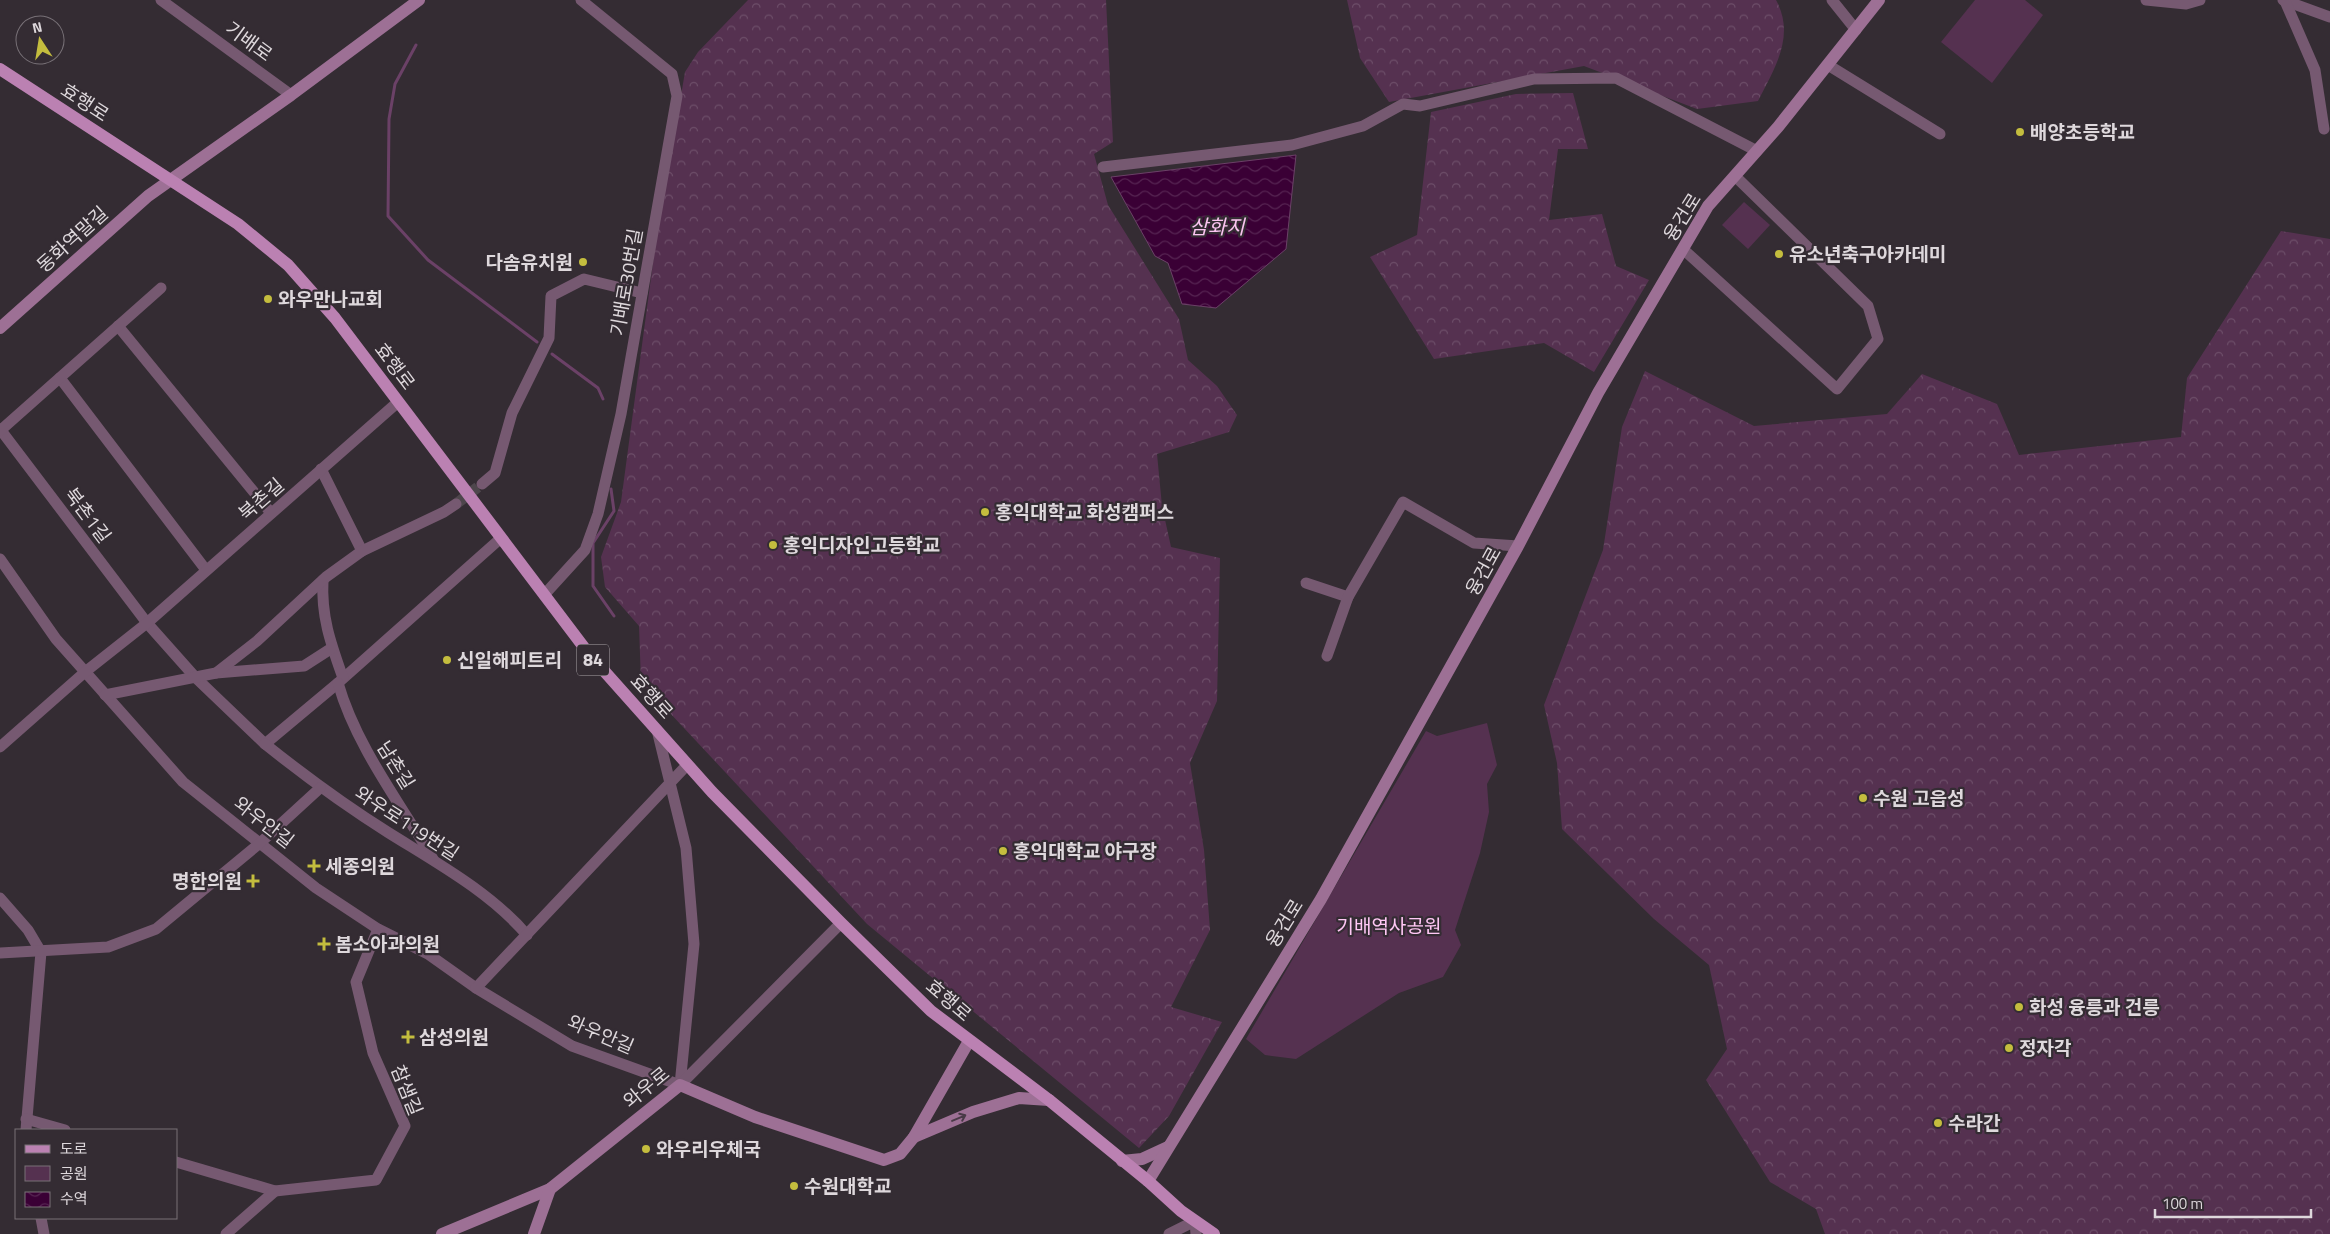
<svg xmlns="http://www.w3.org/2000/svg" width="2330" height="1234" viewBox="0 0 2330 1234" font-family="'Titillium Web','Noto Sans KR',sans-serif">
  <style>
    .green { fill: #553150 }
    .forest { fill: url(#forest-crowns) }
    .water { fill: url(#water-waves); stroke: #6b4167 }
    .lines { fill: none; stroke-linecap: round; stroke-linejoin: round }
    .stream { stroke: #6b4167; stroke-width: 3 }
    .street-tunnel { stroke: #4e464c; stroke-width: 11; stroke-dasharray: 11 5.5; stroke-linecap: butt }
    .street { stroke: #765971; stroke-width: 11 }
    .secondary { stroke: #9d7095; stroke-width: 12 }
    .primary { stroke: #bb81b2; stroke-width: 12 }
    .oneway { stroke: #493a47 }
    .poi-dot { fill: #c4bd3e; stroke: #342c33; stroke-width: 2 }
    .labels { text-anchor: middle; stroke-width: 4.5; stroke-linejoin: round; paint-order: stroke }
    .shield { fill: #342c33; stroke: #aba4a9; stroke-width: 1 }
    .shield-label { font-size: 18px; font-weight: bold; fill: #ded8dc }
    .street-label { font-size: 19px; fill: #ded8dc; stroke: #342c33 }
    .poi-label { font-size: 19px; font-weight: bold; fill: #ded8dc; stroke: #342c33; text-anchor: start }
    .park-label { font-size: 19px; fill: #ffc7f5; stroke: #342c33 }
    .water-label { font-size: 20px; font-style: italic; fill: #fbc4f1; stroke: #342c33 }
  </style>
  <defs>
    <pattern id="forest-crowns" width="20" height="18" patternUnits="userSpaceOnUse" patternTransform="scale(1.25)"><rect width="20" height="18" fill="#553150"/><path d="M2 6a3 3 0 1 1 6 0M12 15a3 3 0 1 1 6 0" fill="none" stroke="#6d4e69"/></pattern>
    <pattern id="water-waves" width="16" height="10" patternUnits="userSpaceOnUse" patternTransform="scale(1.25)"><rect width="16" height="10" fill="#3a0035"/><path d="M0 5q4-4 8 0t8 0" fill="none" stroke="#562452"/></pattern>
  </defs>
  <rect width="100%" height="100%" fill="#342c33"/>
  <g class="green">
    <path d="M1975,0H2025L2043,15L1992,83L1941,42Z"/>
    <path d="M1744,202L1770,225L1748,249L1722,225Z"/>
    <path d="M1487,723L1497,765L1487,784L1489,812L1480,853L1455,930L1461,945L1443,977L1399,993L1296,1059L1265,1055L1246,1039L1426,731L1437,736Z"/>
  </g>
  <g class="forest">
    <path d="M748,0H1106L1113,142L1094,154L1108,205L1179,319L1188,360L1217,386L1237,415L1229,432L1157,454L1162,506L1171,547L1220,558L1217,701L1190,763L1204,850L1210,930L1171,1007L1222,1022L1169,1116L1139,1148L867,924L641,682L639,626L605,587L601,557L621,502L655,248L685,72L698,52Z"/>
    <path d="M1347,0H1776C1796,36 1774,69 1758,101L1697,109L1584,66L1389,102L1360,58Z"/>
    <path d="M1573,93L1588,149H1558L1549,220L1602,214L1616,266L1649,280L1594,372L1544,343L1434,359L1370,257L1417,235L1431,112L1516,94Z"/>
    <path d="M2281,231L2330,239V1234H1825L1816,1209L1770,1182L1706,1080L1727,1049L1709,965L1654,919L1562,829L1557,763L1544,705L1603,550L1622,427L1645,371L1754,426L1887,414L1922,374L1997,404L2019,455L2181,437L2187,378Z"/>
  </g>
  <path class="water" d="M1296,155L1286,249L1216,308L1182,304L1168,263L1155,256L1111,177Z"/>
  <g class="lines">
    <g class="stream">
      <path d="M416,45L395,84L389,119L388,216L428,260L537,342"/>
      <path d="M552,354L598,388L603,399"/>
      <path d="M611,489L614,511L593,543V586L614,616"/>
    </g>
    <path class="street-tunnel" d="M456,504L482,484"/>
    <g class="street">
      <path d="M161,0L291,95"/>
      <path d="M1832,0L1856,30"/>
      <path d="M2146,0L2186,4L2200,0"/>
      <path d="M2283,0L2330,17"/>
      <path d="M2285,1L2315,70L2324,129"/>
      <path d="M1828,65L1940,134"/>
      <path d="M1103,167L1292,145L1363,126L1403,104L1420,106L1534,79L1616,78L1757,151"/>
      <path d="M1684,250L1837,389L1878,339L1868,306L1735,176"/>
      <path d="M118,326L271,513"/>
      <path d="M60,378L206,570"/>
      <path d="M0,429L147,623L195,677L265,744L338,683L501,538"/>
      <path d="M1,430L161,288"/>
      <path d="M321,469L362,551"/>
      <path d="M482,484L495,473L512,413L549,338L551,296L584,279L642,293"/>
      <path d="M0,559L56,639L183,782L316,888L378,929L428,954L476,988L572,1046L680,1085"/>
      <path d="M323,580C321,617 331,644 343,678"/>
      <path d="M1306,583L1348,597"/>
      <path d="M544,595L585,550L598,514L621,414L677,96L672,74L581,0"/>
      <path d="M1327,656L1348,597L1403,502L1474,543L1518,546"/>
      <path d="M216,673L304,666L332,648"/>
      <path d="M338,683C356,746 400,803 433,859"/>
      <path d="M105,695L216,673L257,641L326,577L362,551L444,512L456,504"/>
      <path d="M657,730L686,848L694,944L680,1085"/>
      <path d="M265,744C305,776 346,806 389,833C437,863 490,892 527,935"/>
      <path d="M0,747L85,672L147,623L398,402"/>
      <path d="M0,898L28,930L41,952L26,1130"/>
      <path d="M0,953L108,947L156,929L260,843L320,788"/>
      <path d="M476,988L687,765"/>
      <path d="M680,1085L841,923"/>
      <path d="M26,1119L65,1130"/>
      <path d="M176,1162L275,1191L376,1180L405,1126L373,1053L356,982L378,929"/>
      <path d="M41,1218L44,1234"/>
      <path d="M226,1234L275,1191"/>
      <path d="M1169,1234L1195,1221L1196,1234"/>
    </g>
    <g class="secondary">
      <path d="M0,328L148,196L291,95L419,0"/>
      <path d="M914,1137L973,1112L1019,1098L1049,1100"/>
      <path d="M1122,1161L1142,1159L1168,1147"/>
      <path d="M1148,1181L1321,899L1518,546L1598,393L1708,206L1778,127L1879,0"/>
      <path d="M442,1234L550,1189L680,1085L755,1117L884,1160L900,1154L914,1137L969,1041"/>
      <path d="M534,1234L550,1189"/>
    </g>
    <path class="primary" d="M0,69L238,224L288,265L335,318L589,654L712,792L841,923L931,1011L1049,1100L1148,1181L1181,1211L1214,1234"/>
  </g>
  <defs><path id="oneway-shaft" d="M-6 0H5M1.5-3L5.5 0L1.5 3" fill="none" stroke-width="1.6" stroke-linecap="round" stroke-linejoin="round" transform="scale(1.25)"/></defs>
  <use class="oneway" href="#oneway-shaft" transform="translate(959 1118) rotate(-23)"/>
  <g class="poi-dot">
    <circle cx="2020" cy="132" r="5"/>
    <circle cx="1779" cy="254" r="5"/>
    <circle cx="583" cy="262" r="5"/>
    <circle cx="268" cy="299" r="5"/>
    <circle cx="985" cy="512" r="5"/>
    <circle cx="773" cy="545" r="5"/>
    <circle cx="447" cy="660" r="5"/>
    <circle cx="1863" cy="798" r="5"/>
    <circle cx="1003" cy="851" r="5"/>
    <path d="M311.5 858.5h5v5h5v5h-5v5h-5v-5h-5v-5h5z"/>
    <path d="M250.5 873.5h5v5h5v5h-5v5h-5v-5h-5v-5h5z"/>
    <path d="M321.5 936.5h5v5h5v5h-5v5h-5v-5h-5v-5h5z"/>
    <circle cx="2019" cy="1007" r="5"/>
    <path d="M405.5 1029.5h5v5h5v5h-5v5h-5v-5h-5v-5h5z"/>
    <circle cx="2009" cy="1048" r="5"/>
    <circle cx="1938" cy="1123" r="5"/>
    <circle cx="646" cy="1149" r="5"/>
    <circle cx="794" cy="1186" r="5"/>
  </g>
  <g class="labels">
    <rect class="shield" x="577" y="644.5" width="32" height="31" rx="4"/>
    <g class="shield-label">
      <text x="593" y="666">84</text>
    </g>
    <g class="street-label">
      <text transform="translate(249 41) rotate(36)" y="7">기배로</text>
      <text transform="translate(85 102) rotate(33)" y="7">효행로</text>
      <text transform="translate(1682 217) rotate(-58)" y="7">융건로</text>
      <text transform="translate(72 239) rotate(-42)" y="7">동화역말길</text>
      <text transform="translate(626 282) rotate(-80)" y="7">기배로30번길</text>
      <text transform="translate(395 366) rotate(53)" y="7">효행로</text>
      <text transform="translate(261 499) rotate(-41)" y="7">북촌길</text>
      <text transform="translate(88 515) rotate(53)" y="7">북촌1길</text>
      <text transform="translate(1483 571) rotate(-61)" y="7">융건로</text>
      <text transform="translate(652 696) rotate(48)" y="7">효행로</text>
      <text transform="translate(396 765) rotate(58)" y="7">남촌길</text>
      <text transform="translate(264 822) rotate(38)" y="7">와우안길</text>
      <text transform="translate(407 823) rotate(33)" y="7">와우로119번길</text>
      <text transform="translate(1284 923) rotate(-58)" y="7">융건로</text>
      <text transform="translate(949 1000) rotate(41)" y="7">효행로</text>
      <text transform="translate(601 1034) rotate(23)" y="7">와우안길</text>
      <text transform="translate(646 1087) rotate(-39)" y="7">와우로</text>
      <text transform="translate(407 1090) rotate(68)" y="7">참샘길</text>
    </g>
    <g class="poi-label">
      <text x="2030" y="139">배양초등학교</text>
      <text x="1789" y="261">유소년축구아카데미</text>
      <text x="573" y="269" text-anchor="end">다솜유치원</text>
      <text x="278" y="306">와우만나교회</text>
      <text x="995" y="519">홍익대학교 화성캠퍼스</text>
      <text x="783" y="552">홍익디자인고등학교</text>
      <text x="457" y="667">신일해피트리</text>
      <text x="1873" y="805">수원 고읍성</text>
      <text x="1013" y="858">홍익대학교 야구장</text>
      <text x="325" y="873">세종의원</text>
      <text x="242" y="888" text-anchor="end">명한의원</text>
      <text x="335" y="951">봄소아과의원</text>
      <text x="2029" y="1014">화성 융릉과 건릉</text>
      <text x="419" y="1044">삼성의원</text>
      <text x="2019" y="1055">정자각</text>
      <text x="1948" y="1130">수라간</text>
      <text x="656" y="1156">와우리우체국</text>
      <text x="804" y="1193">수원대학교</text>
    </g>
    <g class="park-label">
      <text x="1389" y="933">기배역사공원</text>
    </g>
    <g class="water-label">
      <text x="1217" y="234">삼화지</text>
    </g>
  </g>
  <rect x="15" y="1129" width="162" height="90" fill="#342c33" stroke="#787177"/>
  <rect x="25" y="1145" width="25" height="8" fill="#bb81b2" stroke="#787177"/>
  <text x="60" y="1154" font-size="15" fill="#ded8dc">도로</text>
  <rect x="25" y="1166" width="25" height="15" fill="#553150" stroke="#787177"/>
  <text x="60" y="1179" font-size="15" fill="#ded8dc">공원</text>
  <rect x="25" y="1192" width="25" height="15" fill="url(#water-waves)" stroke="#787177"/>
  <text x="60" y="1204" font-size="15" fill="#ded8dc">수역</text>
  <g transform="translate(40 40) rotate(348)"><circle r="24" fill="#342c33" stroke="#787177"/>
  <path d="M0-4L9 19L0 12L-9 19Z" fill="#c4bd3e"/>
  <text y="-8" font-size="14" font-weight="bold" text-anchor="middle" fill="#ded8dc">N</text>
  </g>
  <path d="M2155 1209v8h156v-8" fill="none" stroke="#ded8dc" stroke-width="2.5"/>
  <text x="2162" y="1209" font-size="15" fill="#ded8dc" stroke="#342c33" stroke-width="4" paint-order="stroke">100 m</text>
</svg>
